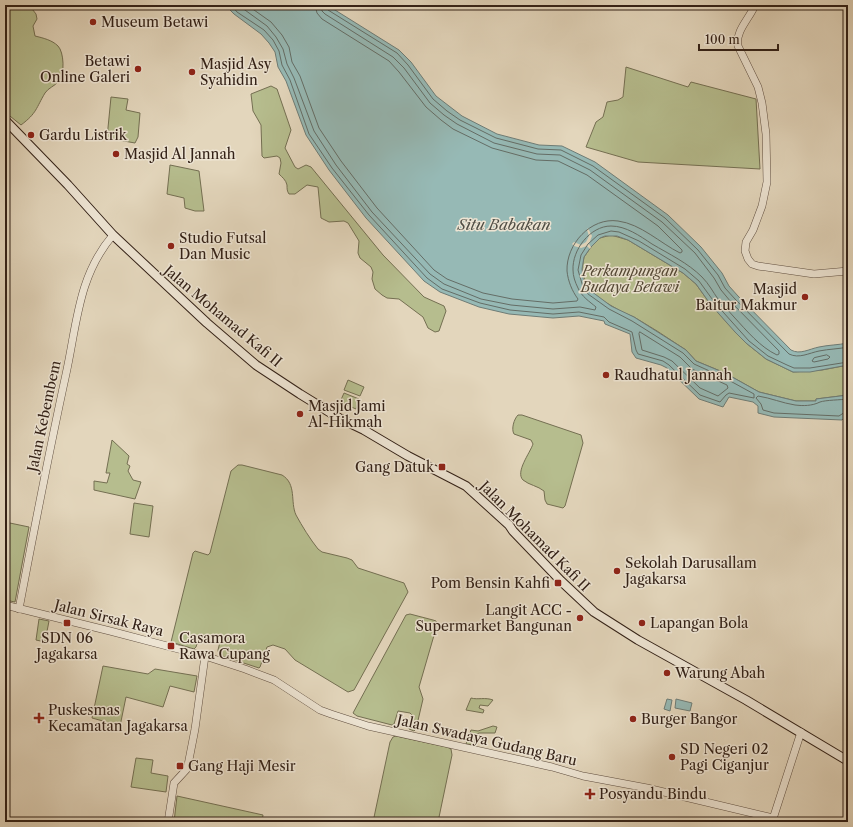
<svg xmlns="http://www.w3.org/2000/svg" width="853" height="827" viewBox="0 0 853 827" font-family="'Libre Caslon Text',serif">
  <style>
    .green { fill: #b6bd8e; stroke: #746f52 }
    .water { fill: #96b9b5; stroke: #6e7c76 }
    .pier { fill: #e3d6bc }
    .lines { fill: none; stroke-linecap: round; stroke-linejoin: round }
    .shore { stroke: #646d66; stroke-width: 1 }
    .tertiary-casing { stroke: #5f4e40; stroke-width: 8 }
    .secondary-casing { stroke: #332117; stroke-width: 10 }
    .tertiary { stroke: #ede4d3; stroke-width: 7 }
    .secondary { stroke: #ede4d3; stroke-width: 8 }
    .poi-dot { fill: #8f2418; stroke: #ede4d3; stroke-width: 1.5 }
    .labels { text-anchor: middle; stroke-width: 3; stroke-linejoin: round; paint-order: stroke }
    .poi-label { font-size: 14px; fill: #332117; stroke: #ede4d3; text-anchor: start }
    .park-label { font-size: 14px; font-style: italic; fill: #544835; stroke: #ede4d3 }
    .street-label { font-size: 14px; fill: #332117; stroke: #ede4d3 }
    .water-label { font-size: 15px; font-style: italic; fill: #514f46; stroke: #ede4d3 }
  </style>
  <rect width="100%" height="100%" fill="#e3d6bc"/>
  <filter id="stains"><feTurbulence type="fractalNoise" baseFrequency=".005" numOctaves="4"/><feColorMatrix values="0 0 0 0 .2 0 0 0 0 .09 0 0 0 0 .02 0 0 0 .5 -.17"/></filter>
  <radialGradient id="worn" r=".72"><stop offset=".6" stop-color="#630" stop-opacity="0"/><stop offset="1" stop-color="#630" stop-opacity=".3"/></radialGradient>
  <g class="green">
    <path d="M5,5H29L36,14L37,19L33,26L35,36C43,38 52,40 58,46C64,52 65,74 59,81C55,86 48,88 45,93C36,108 37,113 21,125L5,112Z"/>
    <path d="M626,67L688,87L691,82L756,99L760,169L638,162L586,147L596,122L603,117L607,102L618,100L623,97Z"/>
    <path d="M271,86L277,89L291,130L285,148L295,167L298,169L306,165L311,167L383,255L424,297L444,306L446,311L439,331L435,332L428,328L423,317L399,299L387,298L382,295L375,289L372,279L373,272L371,267L360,258L358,253L359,241L348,223L344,221L329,222L321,218L318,187L307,185L295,194H289C287,191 287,189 287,185C286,180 282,177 279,174L281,163L280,158L277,156L264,158L262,156L261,125L253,111L251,94Z"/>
    <path d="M111,97L128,99L126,110L140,113L138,137L135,143L107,138Z"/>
    <path d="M170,165L199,171L204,211H195L185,208L184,198L167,194Z"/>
    <path d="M611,235L628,240L683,273L696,284L711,305L746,343L766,359L793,372L822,370L848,365V395L816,399V401H796L759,392L725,373L696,361L686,350L657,331L634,317L622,312L600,299L586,285L582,269L584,257L591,247L600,238Z"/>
    <path d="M348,380L364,387L360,396L344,390Z"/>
    <path d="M344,393L359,399L356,409L340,402Z"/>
    <path d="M518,415H522L581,435L583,443L565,506L563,508L547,504L545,500L544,491C538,486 529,485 523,480C515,472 530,453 533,444L531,440L514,434C511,429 514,419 518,415Z"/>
    <path d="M112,440L129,456L127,464L130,466L128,471L133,480L141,482L135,499L94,490V481L107,483L110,473H106Z"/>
    <path d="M238,465H242L282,475C297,484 290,502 296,515C302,526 310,539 318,549L322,552L347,558L352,560L358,568L404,583L408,592L354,690L348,692L295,660L285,649L273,645L267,647L260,667L259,668L219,655L218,650L220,642L219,639L200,634L196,647L194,649L171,642L193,553L195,551L208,555L210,553L231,471Z"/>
    <path d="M134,503L153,506L149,537L130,534Z"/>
    <path d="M5,522L29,527L15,602L5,600Z"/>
    <path d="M410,614L433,620L436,621L437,625L419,687L423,699L416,729L414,731L409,729L412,715L410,713L398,711L394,724L392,725L357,716L353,713L406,615Z"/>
    <path d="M39,619L49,621L45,642L36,640Z"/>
    <path d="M103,666L148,674L155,669L197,676L194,692L170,686L163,707L126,697L119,731L103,729V721L92,718Z"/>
    <path d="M471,698C478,700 485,697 493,700L488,706L480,705L479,708L484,710L483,713L466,710Z"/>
    <path d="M493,726L497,727L495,733H479L475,735L474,745L466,744L471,730L478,731Z"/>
    <path d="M396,736L447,747L451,749L452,755L438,822H373L390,742L393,737Z"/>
    <path d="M136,758L153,760L151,773L168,776L166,792L131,787Z"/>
    <path d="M177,796L263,815L262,822H174Z"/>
  </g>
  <g class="water">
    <path d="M225,5H327L399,50L411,62L436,96L462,116L497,134L539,145L562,146L595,162L668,215L701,247L722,273L729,286L738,296L791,350C800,355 809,349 819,347C828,345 838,345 848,343V365L810,372H793L766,359L746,343L735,332L711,305L696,284L683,273L628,240L617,236H605L600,238L591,247L584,257L582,269L583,278L586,285L591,291L611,306L634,317L686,350L696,361L725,373L759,392L796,401H816V399L848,395V414L842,420L774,417L758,413V406L753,402L729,397L723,407L699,399L667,368L661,365L636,358L632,352L630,334L605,324L604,321L579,316L553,318L509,314L479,307L440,292L424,281L366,218L329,170L306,135L286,81L278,67L275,52L269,43L261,34L234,14Z"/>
    <path d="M667,699L672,700L670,711L664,709Z"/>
    <path d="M676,699L692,703L690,711L675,708Z"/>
  </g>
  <path class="pier" d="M588,228L592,236L589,244L591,247L590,249L587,246L581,248L574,246L572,244L574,242L581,245L586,242L589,236L587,230Z"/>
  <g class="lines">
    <g class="shore">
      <path d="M231,5L237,12L264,30L273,40L279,51L282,65L290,80L309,134L332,168L369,215L427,278L442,289L480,303L510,310L553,314L579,312L604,317L609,322L632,332L636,350L638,354L663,361L669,365L700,395L720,402L726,395L729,393L754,398V394L723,377L694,364L683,353L632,321L609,309L588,294L583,287L578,270L581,255L588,244L598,235L611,231L619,232L639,241L685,269L699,281L715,303L749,341L768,356L787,365L794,368H810L848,362"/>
      <path d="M238,5L267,26L276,37L283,49L287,64L294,78L314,131L336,165L372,212L430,274L444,284L481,299L511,305L553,309L580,307L595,310L596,307C590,302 581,296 578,288C575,282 573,276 573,270C572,250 590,226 611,226C626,226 640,236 652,244C669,254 688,263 702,277C709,284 713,292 718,299C723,306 729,311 734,317C747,331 760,347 777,355L779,354V351L731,302L721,290L714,278L695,253L662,222L590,170L560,155L537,154L494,143L457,124L444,115L430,103L404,68L393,57L325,14L322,11L321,5"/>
      <path d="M247,5L271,22L282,35L289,47L292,62L300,76L319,128L341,161L377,208L434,270L447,279L483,293L512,299L553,303L577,301L578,299C572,291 568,281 567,271C566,244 591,217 618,221C641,224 660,243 680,253L682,252V250L658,226L587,175L558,161L536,160L492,148L453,129L441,120L426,107L399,72L389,61L322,19L317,13L315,5"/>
      <path d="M326,5L328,10L397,53L408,65L433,99L447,111L460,120L496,138L538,149L561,150L593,166L665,218L698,250L718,275L725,288L735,299L789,354C799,359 809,353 819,351C829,349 839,349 848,347"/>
      <path d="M640,332L680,357L692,369L727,385L728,388L718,396L700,388L672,361L664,357L642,350L639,334Z"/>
      <path d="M827,355L830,357L828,359L814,362L812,361L814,358Z"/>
      <path d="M848,399C840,400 826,400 820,402C812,406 803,406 795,405C782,403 771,398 758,396L756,398L761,404L763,410L774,413L839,416L845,412L848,411"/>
    </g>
    <defs>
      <g id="tertiary">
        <path d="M755,5C750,18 735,31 738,46L758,87L762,103L766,134L767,182L762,206L753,230L746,242L745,251L748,259L752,264L758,266L814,274L848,271"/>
        <path d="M5,605L110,631L205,656L245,669L274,680L320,710L331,714L368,726L552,767L583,776L647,788L773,818"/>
        <path d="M19,609C34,530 49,452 66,374C77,324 78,276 113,235"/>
        <path d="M168,822L174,783L186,770L188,765L195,729L205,656"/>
        <path d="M772,822L801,732"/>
      </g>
      <path id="secondary" d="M5,120L68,185L113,235L207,323L256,365L300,394L339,418L364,430L408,456L466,486L509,525L513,531L561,581L594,612L638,640L746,700L848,761"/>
    </defs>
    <use href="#tertiary" class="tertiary-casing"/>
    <use href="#secondary" class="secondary-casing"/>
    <use href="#tertiary" class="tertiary"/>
    <use href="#secondary" class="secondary"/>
  </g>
  <g class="poi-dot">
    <circle cx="93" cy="22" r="4"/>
    <circle cx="138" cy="69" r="4"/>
    <circle cx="192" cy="72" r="4"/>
    <circle cx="31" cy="135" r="4"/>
    <circle cx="116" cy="154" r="4"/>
    <circle cx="171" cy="246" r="4"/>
    <circle cx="805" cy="297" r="4"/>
    <circle cx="606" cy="375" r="4"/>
    <circle cx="300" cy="414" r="4"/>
    <rect x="438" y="463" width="8" height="8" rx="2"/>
    <circle cx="617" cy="571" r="4"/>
    <rect x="554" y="579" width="8" height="8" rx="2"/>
    <circle cx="580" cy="618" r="4"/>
    <rect x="63" y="619" width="8" height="8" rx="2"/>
    <circle cx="642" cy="623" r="4"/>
    <rect x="167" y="642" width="8" height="8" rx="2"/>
    <circle cx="667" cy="673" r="4"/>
    <path d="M37 712h4v4h4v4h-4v4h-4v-4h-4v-4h4z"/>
    <circle cx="633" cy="719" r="4"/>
    <circle cx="672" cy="757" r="4"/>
    <rect x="176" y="762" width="8" height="8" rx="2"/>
    <path d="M588 788h4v4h4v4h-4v4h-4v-4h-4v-4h4z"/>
  </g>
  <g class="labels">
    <g class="poi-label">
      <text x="101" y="27">Museum Betawi</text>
      <text x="130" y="66" text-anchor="end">Betawi<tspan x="130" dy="16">Online Galeri</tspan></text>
      <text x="200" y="69">Masjid Asy<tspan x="200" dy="16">Syahidin</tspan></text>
      <text x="39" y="140">Gardu Listrik</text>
      <text x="124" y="159">Masjid Al Jannah</text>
      <text x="179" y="243">Studio Futsal<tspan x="179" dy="16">Dan Music</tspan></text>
      <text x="797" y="294" text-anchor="end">Masjid<tspan x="797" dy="16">Baitur Makmur</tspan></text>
      <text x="614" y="380">Raudhatul Jannah</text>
      <text x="308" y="411">Masjid Jami<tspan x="308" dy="16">Al-Hikmah</tspan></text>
      <text x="434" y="472" text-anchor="end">Gang Datuk</text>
      <text x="625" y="568">Sekolah Darusallam<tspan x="625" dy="16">Jagakarsa</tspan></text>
      <text x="550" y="588" text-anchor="end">Pom Bensin Kahfi</text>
      <text x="572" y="615" text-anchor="end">Langit ACC -<tspan x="572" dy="16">Supermarket Bangunan</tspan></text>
      <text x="650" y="628">Lapangan Bola</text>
      <text x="67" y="643" text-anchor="middle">SDN 06<tspan x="67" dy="16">Jagakarsa</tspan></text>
      <text x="179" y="643">Casamora<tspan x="179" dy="16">Rawa Cupang</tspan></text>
      <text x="675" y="678">Warung Abah</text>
      <text x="48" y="715">Puskesmas<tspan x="48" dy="16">Kecamatan Jagakarsa</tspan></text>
      <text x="641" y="724">Burger Bangor</text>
      <text x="680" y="754">SD Negeri 02<tspan x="680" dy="16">Pagi Ciganjur</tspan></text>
      <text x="188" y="771">Gang Haji Mesir</text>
      <text x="599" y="799">Posyandu Bindu</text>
    </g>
    <g class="park-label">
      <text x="630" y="276">Perkampungan<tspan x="630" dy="16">Budaya Betawi</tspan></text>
    </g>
    <g class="street-label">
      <text transform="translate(223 316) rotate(40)" y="5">Jalan Mohamad Kafi II</text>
      <text transform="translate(44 416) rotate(-78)" y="5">Jalan Kebembem</text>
      <text transform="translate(535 536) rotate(45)" y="5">Jalan Mohamad Kafi II</text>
      <text transform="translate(109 618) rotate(14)" y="5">Jalan Sirsak Raya</text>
      <text transform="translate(487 740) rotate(13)" y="5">Jalan Swadaya Gudang Baru</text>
    </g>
    <g class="water-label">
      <text x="504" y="230">Situ Babakan</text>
    </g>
  </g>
  <rect width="853" height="827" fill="none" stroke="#e3d6bc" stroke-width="20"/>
  <rect x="6" y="6" width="841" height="815" fill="none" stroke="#332117" stroke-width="2"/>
  <rect x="10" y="10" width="833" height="807" fill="none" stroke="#332117"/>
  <path d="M699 44v6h79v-6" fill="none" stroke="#332117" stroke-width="2"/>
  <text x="705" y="44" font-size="12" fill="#332117" stroke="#ede4d3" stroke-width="3" paint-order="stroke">100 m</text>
  <rect width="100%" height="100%" filter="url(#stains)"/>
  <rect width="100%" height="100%" fill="url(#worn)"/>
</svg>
